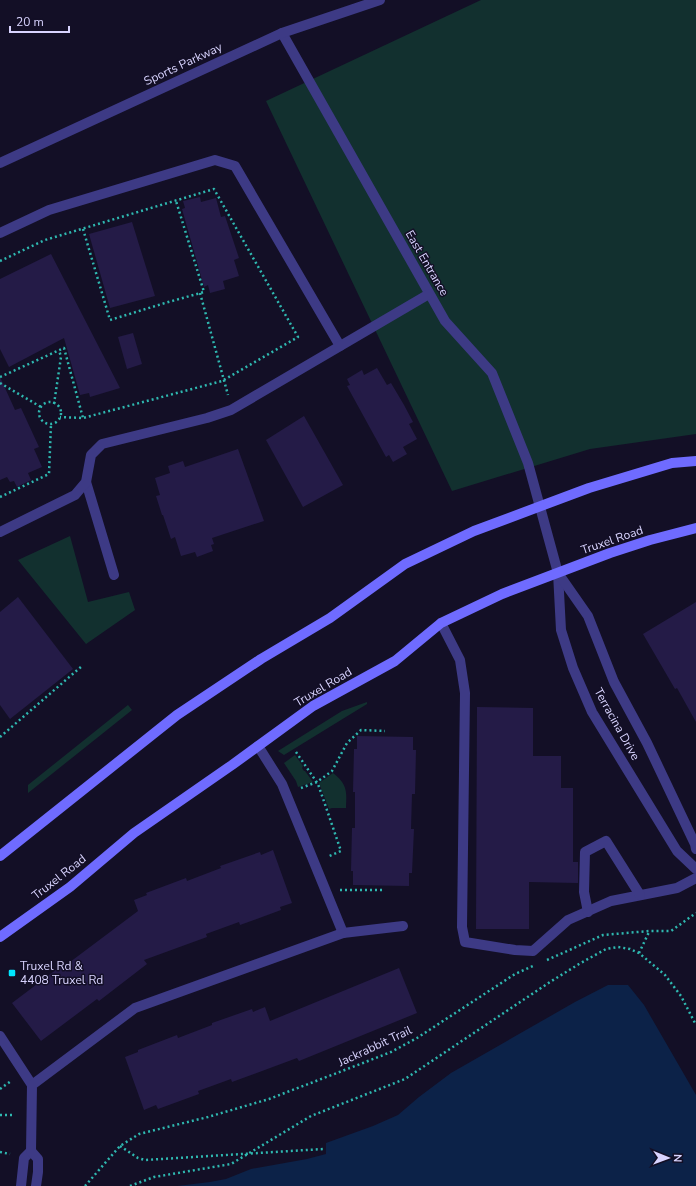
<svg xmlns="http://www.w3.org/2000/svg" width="696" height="1186" viewBox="0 0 696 1186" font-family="'Nunito Sans',sans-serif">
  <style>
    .green { fill: #12302f }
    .water { fill: #0c2248 }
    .building { fill: #241b47 }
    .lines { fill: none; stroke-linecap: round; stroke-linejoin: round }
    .path { stroke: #2fb8b0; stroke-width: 2.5; stroke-dasharray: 2 3; stroke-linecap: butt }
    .service { stroke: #3d3a85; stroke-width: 10 }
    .minor { stroke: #3d3a85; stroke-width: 10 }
    .secondary { stroke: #6f6bff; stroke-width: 10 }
    .poi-dot { fill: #00e5ff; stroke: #130f26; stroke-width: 1.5 }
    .labels { text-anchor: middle; stroke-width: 3; stroke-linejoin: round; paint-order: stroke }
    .street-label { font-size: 12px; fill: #d9d4ff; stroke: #130f26 }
    .poi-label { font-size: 12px; fill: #d9d4ff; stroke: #130f26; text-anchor: start }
  </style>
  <rect width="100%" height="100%" fill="#130f26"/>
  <g class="green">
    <path d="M481,0H696V434L590,449L452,491L266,101Z"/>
    <path d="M70,536L88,602L129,592L135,610L86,644L18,560Z"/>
    <path d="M367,702V704L284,755L278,751L342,711Z"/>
    <path d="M128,705L132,710L28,793V785Z"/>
    <path d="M295,755L303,766L302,768L304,771H305L313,782L298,787L296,781L284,763Z"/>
    <path d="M333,773C347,784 347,791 346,808H332L329,809L319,783Z"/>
  </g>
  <path class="water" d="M608,985H628L644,1005L696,1095V1186H177L210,1182L226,1179L251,1169L307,1159L326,1154V1143L373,1126L398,1115L419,1097L451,1073L575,1002Z"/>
  <g class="building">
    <path d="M200,197L201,202L216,198L221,217L225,216L239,258L234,260L239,276L223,281L225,289L210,293L208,285L204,287L182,209L185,208L183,201Z"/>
    <path d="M132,222L155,296L110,308L89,234Z"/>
    <path d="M51,254L120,388L90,397L89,393L80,395L64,338L9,367L0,349V279Z"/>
    <path d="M133,333L142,364L127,369L118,337Z"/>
    <path d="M377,368L387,385L391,383L404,405L413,422L409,424L417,439L403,447L407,454L393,462L389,455L386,457L347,386L350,385L347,379L362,370L364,375Z"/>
    <path d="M0,377L15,410L21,408L39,447L34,449L42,467L28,473L31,480L17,487L14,481L10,482L7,477L0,480Z"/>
    <path d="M304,416L343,485L303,507L266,440Z"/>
    <path d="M238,449L264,521L212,538L214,544L211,545L213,551L197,557L195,552L181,556L175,537L171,539L163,515H162L156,496L160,495L155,478L170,473L168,466L183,461L185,467Z"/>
    <path d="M18,597L73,669L10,719L0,705V612Z"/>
    <path d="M696,602V722L677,688L675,689L643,634Z"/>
    <path d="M477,707L533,708V756H561V788H573V862H578V883L529,882V929H476Z"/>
    <path d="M357,736L413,737V750H416L415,794H412L411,829H414L412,873H409V886L353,885V871H351L352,828H355V792H353L354,749H357Z"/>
    <path d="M273,850L292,903L280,907L281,910L240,925L239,922L206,934L207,937L144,960L147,964L99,1001L97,999L41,1041L12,1003L61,966L62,968L138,911L134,900L147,895L146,893L186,878L187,881L221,868L220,866L260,852L261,855Z"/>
    <path d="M399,968L417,1013L299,1061L297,1058L232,1082L231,1079L198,1091L199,1094L158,1109L156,1105L144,1110L125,1057L138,1052V1050L177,1035L178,1038L212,1025V1023L252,1009L253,1012L265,1007L270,1021Z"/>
  </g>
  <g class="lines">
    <g class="path">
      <path d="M83,229L110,320L165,303L204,292L176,201"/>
      <path d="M0,261L45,240L214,189L298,337L222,381L83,418L60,417"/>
      <path d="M200,293L228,395"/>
      <path d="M0,377L64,348L83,418"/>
      <path d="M0,383L41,407"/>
      <circle cx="50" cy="413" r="11"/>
      <path d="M54,404L61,357L59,350"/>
      <path d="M0,497L49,474L51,424"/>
      <path d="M0,737L82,666"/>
      <path d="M296,752L318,784L341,851L327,857"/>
      <path d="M301,788L317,782L332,771L347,743L361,730L385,731"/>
      <path d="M340,890H382"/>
      <path d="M639,953L649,932"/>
      <path d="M547,960L603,935L649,931H671L696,913"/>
      <path d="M0,1089L11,1081"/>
      <path d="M0,1115H14"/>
      <path d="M120,1146L138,1158L145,1160L323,1149"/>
      <path d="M0,1152L10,1154"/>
      <path d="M85,1186L120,1146L139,1134L208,1117L269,1099L363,1063L391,1052L417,1038L515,974L533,966"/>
      <path d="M130,1186L154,1177L231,1164L311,1116L405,1079L550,982L579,964L606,949L618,947L630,949L639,953L665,975L681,996L696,1025"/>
    </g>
    <g class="service">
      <path d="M282,33L445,321L492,373L528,463L540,507"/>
      <path d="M0,163L282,33L380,0"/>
      <path d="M0,233L49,210L215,160L235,166L340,346"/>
      <path d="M86,482L114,575"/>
      <path d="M0,532L75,495L86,482L91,455L102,444L207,418L231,410L429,294"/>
      <path d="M441,623L460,660L465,693L462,927L465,942L515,950L533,951L568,920L611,901L677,888L696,878"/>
      <path d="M258,746L282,784L343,933"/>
      <path d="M588,912L584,892L585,852L606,841L640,895"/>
      <path d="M0,1036L32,1085"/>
      <path d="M21,1186L24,1158L31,1151"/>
      <path d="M36,1186L38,1172V1159L31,1151L32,1085L135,1008L343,933L403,926"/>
    </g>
    <g class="minor">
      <path d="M540,507L558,573L561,630L573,668L592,712L677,851L696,869"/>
      <path d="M558,573L588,616L614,682L647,743L695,844L696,849"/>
    </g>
    <g class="secondary">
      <path d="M0,856L177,715L261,659L330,618L405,564L474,531L589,488L672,463L696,461"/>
      <path d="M0,937L70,887L134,833L232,765L313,706L395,661L441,623L502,594L610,553L650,540L696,528"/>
    </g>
  </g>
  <rect class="poi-dot" x="8" y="969" width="8" height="8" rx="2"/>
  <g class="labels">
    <g class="street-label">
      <text transform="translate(183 64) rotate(-25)" y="4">Sports Parkway</text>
      <text transform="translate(427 263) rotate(60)" y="4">East Entrance</text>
      <text transform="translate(612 540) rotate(-19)" y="4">Truxel Road</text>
      <text transform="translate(323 687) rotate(-31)" y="4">Truxel Road</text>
      <text transform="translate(617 724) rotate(61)" y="4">Terracina Drive</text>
      <text transform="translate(59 877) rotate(-38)" y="4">Truxel Road</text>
      <text transform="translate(375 1046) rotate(-25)" y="4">Jackrabbit Trail</text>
    </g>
    <g class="poi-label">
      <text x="20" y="970">Truxel Rd &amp;<tspan x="20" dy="14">4408 Truxel Rd</tspan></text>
    </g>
  </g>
  <g transform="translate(668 1158) rotate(91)" stroke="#130f26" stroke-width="3" paint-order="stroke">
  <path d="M0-3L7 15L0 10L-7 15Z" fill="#d9d4ff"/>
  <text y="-6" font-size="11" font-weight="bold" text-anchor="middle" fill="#d9d4ff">N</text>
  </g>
  <path d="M10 26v6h59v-6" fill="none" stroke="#d9d4ff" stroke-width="2"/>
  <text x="16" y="26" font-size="12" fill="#d9d4ff" stroke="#130f26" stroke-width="3" paint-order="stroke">20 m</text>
</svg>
